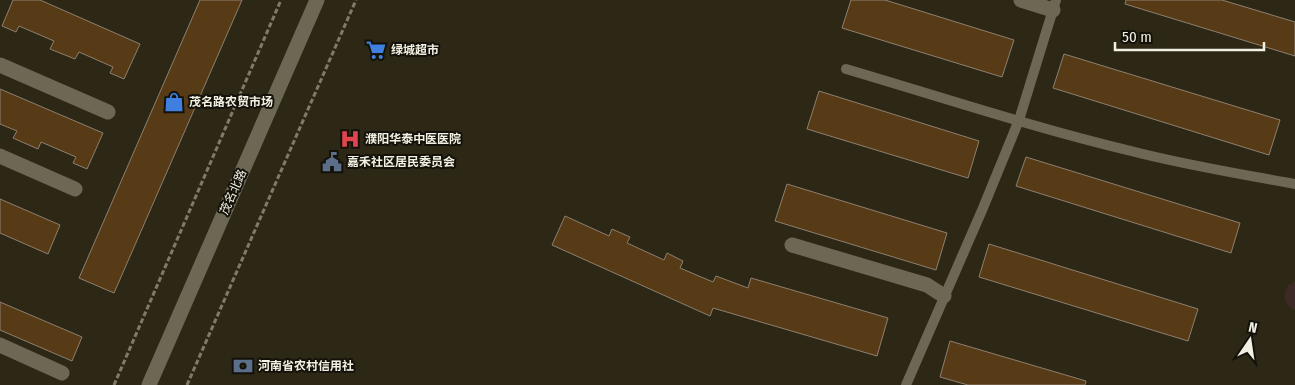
<svg xmlns="http://www.w3.org/2000/svg" width="1295" height="385" viewBox="0 0 1295 385" font-family="'Fira Sans Condensed','Noto Sans SC',sans-serif">
  <style>
    .education { fill: #3d2a27 }
    .building { fill: #573b16; stroke: #8e7f6f }
    .lines { fill: none; stroke-linecap: round; stroke-linejoin: round }
    .path { stroke: #7f7a6b; stroke-width: 3; stroke-dasharray: 5 2.5; stroke-linecap: butt }
    .service { stroke: #6d6854; stroke-width: 10 }
    .minor { stroke: #6d6854; stroke-width: 15 }
    .tertiary { stroke: #6d6854; stroke-width: 15 }
    .labels { text-anchor: middle; stroke-width: 4; stroke-linejoin: round; paint-order: stroke }
    .poi-label { font-size: 12px; font-weight: bold; fill: #f2efe3; stroke: #131109; text-anchor: start }
    .street-label { font-size: 12px; fill: #f2efe3; stroke: #131109 }
  </style>
  <rect width="100%" height="100%" fill="#2d2816"/>
  <path class="education" d="M1295,281V310H1293L1287,304L1285,298V292L1288,286Z"/>
  <g class="building">
    <path d="M13,0H40L140,44L124,79L110,73L113,67L79,52L75,59L50,49L54,41L19,26L16,32L2,26Z"/>
    <path d="M200,0H242L114,293L79,278Z"/>
    <path d="M851,0H885L1014,40L1002,77L842,28Z"/>
    <path d="M1126,0H1222L1295,22V56L1125,4Z"/>
    <path d="M1064,54L1280,120L1269,155L1053,88Z"/>
    <path d="M0,89L103,133L87,169L73,163L76,157L41,142L38,149L13,138L17,131L0,124Z"/>
    <path d="M819,91L979,141L968,178L807,129Z"/>
    <path d="M1026,157L1240,223L1231,253L1016,186Z"/>
    <path d="M787,184L947,233L936,270L775,221Z"/>
    <path d="M0,199L60,225L48,254L0,233Z"/>
    <path d="M565,216L609,236L612,229L630,237L627,243L664,260L667,253L683,261L680,268L713,282L716,276L748,288L751,278L888,318L877,356L713,308L710,316L552,245Z"/>
    <path d="M989,244L1198,309L1188,341L979,277Z"/>
    <path d="M0,302L82,337L72,361L0,330Z"/>
    <path d="M950,341L1086,381L1085,385H968L940,377Z"/>
  </g>
  <g class="lines">
    <g class="path">
      <path d="M114,385L281,0"/>
      <path d="M187,385L356,0"/>
    </g>
    <g class="service">
      <path d="M846,69C941,97 1035,128 1131,151C1185,165 1240,174 1295,184"/>
      <path d="M906,385L983,208L1019,120L1056,0"/>
    </g>
    <g class="minor">
      <path d="M1021,0L1053,10"/>
      <path d="M0,65L108,112"/>
      <path d="M0,156L75,189"/>
      <path d="M792,245L927,285L944,296"/>
      <path d="M0,345L62,373"/>
    </g>
    <path class="tertiary" d="M149,385L317,0"/>
  </g>
  <defs>
    <symbol id="supermarket-bare" viewBox="-9 -9 18 18"><path d="M-6-5.5h2.5l.6 2H6L4.5 2H-2.5L-4.4-4H-6ZM-1.5 3.2a1.3 1.3 0 1 0 .1 0ZM3 3.2a1.3 1.3 0 1 0 .1 0Z" fill="#3f7fe0" stroke="#131109" stroke-width="2.5" paint-order="stroke"/></symbol>
    <symbol id="shop-bare" viewBox="-9 -9 18 18"><path d="M-5-2.5h2.3a2.7 3.5 0 0 1 5.4 0H5L5.5 6h-11ZM-1.5-2.5h3a1.5 2.3 0 0 0-3 0Z" fill="#3f7fe0" stroke="#131109" stroke-width="2.5" paint-order="stroke"/></symbol>
    <symbol id="hospital-bare" viewBox="-9 -9 18 18"><path d="M-5-5h3v3.5h4V-5h3V5h-3V1.5h-4V5h-3Z" fill="#e0444e" stroke="#131109" stroke-width="2.5" paint-order="stroke"/></symbol>
    <symbol id="civic-bare" viewBox="-9 -9 18 18"><path d="M-.6-6.5H3V-4.5H.6V-3L4-1V1h2V6H-6V1h2V-1L-.6-3ZM-1.2 2.5V6h2.4V2.5Z" fill="#5c6f8a" stroke="#131109" stroke-width="2.5" paint-order="stroke"/></symbol>
    <symbol id="bank-bare" viewBox="-9 -9 18 18"><path d="M-6-4H6V4H-6ZM0-2.3a2.3 2.3 0 1 0 0 4.6a2.3 2.3 0 1 0 0-4.6Z" fill="#5c6f8a" stroke="#131109" stroke-width="2.5" paint-order="stroke"/></symbol>
  </defs>
  <g fill-rule="evenodd">
    <use href="#supermarket-bare" x="362" y="36" width="28" height="28"/>
    <use href="#shop-bare" x="160" y="88" width="28" height="28"/>
    <use href="#hospital-bare" x="336" y="125" width="28" height="28"/>
    <use href="#civic-bare" x="318" y="148" width="28" height="28"/>
    <use href="#bank-bare" x="229" y="352" width="28" height="28"/>
  </g>
  <g class="labels">
    <g class="poi-label">
      <text x="391" y="54">绿城超市</text>
      <text x="189" y="106">茂名路农贸市场</text>
      <text x="365" y="143">濮阳华泰中医医院</text>
      <text x="347" y="166">嘉禾社区居民委员会</text>
      <text x="258" y="370">河南省农村信用社</text>
    </g>
    <g class="street-label">
      <text transform="translate(233 192) rotate(-66)" y="4">茂名北路</text>
    </g>
  </g>
  <g transform="translate(1250 340) rotate(13)" stroke="#131109" stroke-width="4" paint-order="stroke">
  <path d="M0-4L9 19L0 12L-9 19Z" fill="#f2efe3"/>
  <text y="-8" font-size="14" font-weight="bold" text-anchor="middle" fill="#f2efe3">N</text>
  </g>
  <path d="M1115 42v8h149v-8" fill="none" stroke="#f2efe3" stroke-width="2.5"/>
  <text x="1122" y="42" font-size="15" fill="#f2efe3" stroke="#131109" stroke-width="4" paint-order="stroke">50 m</text>
</svg>
